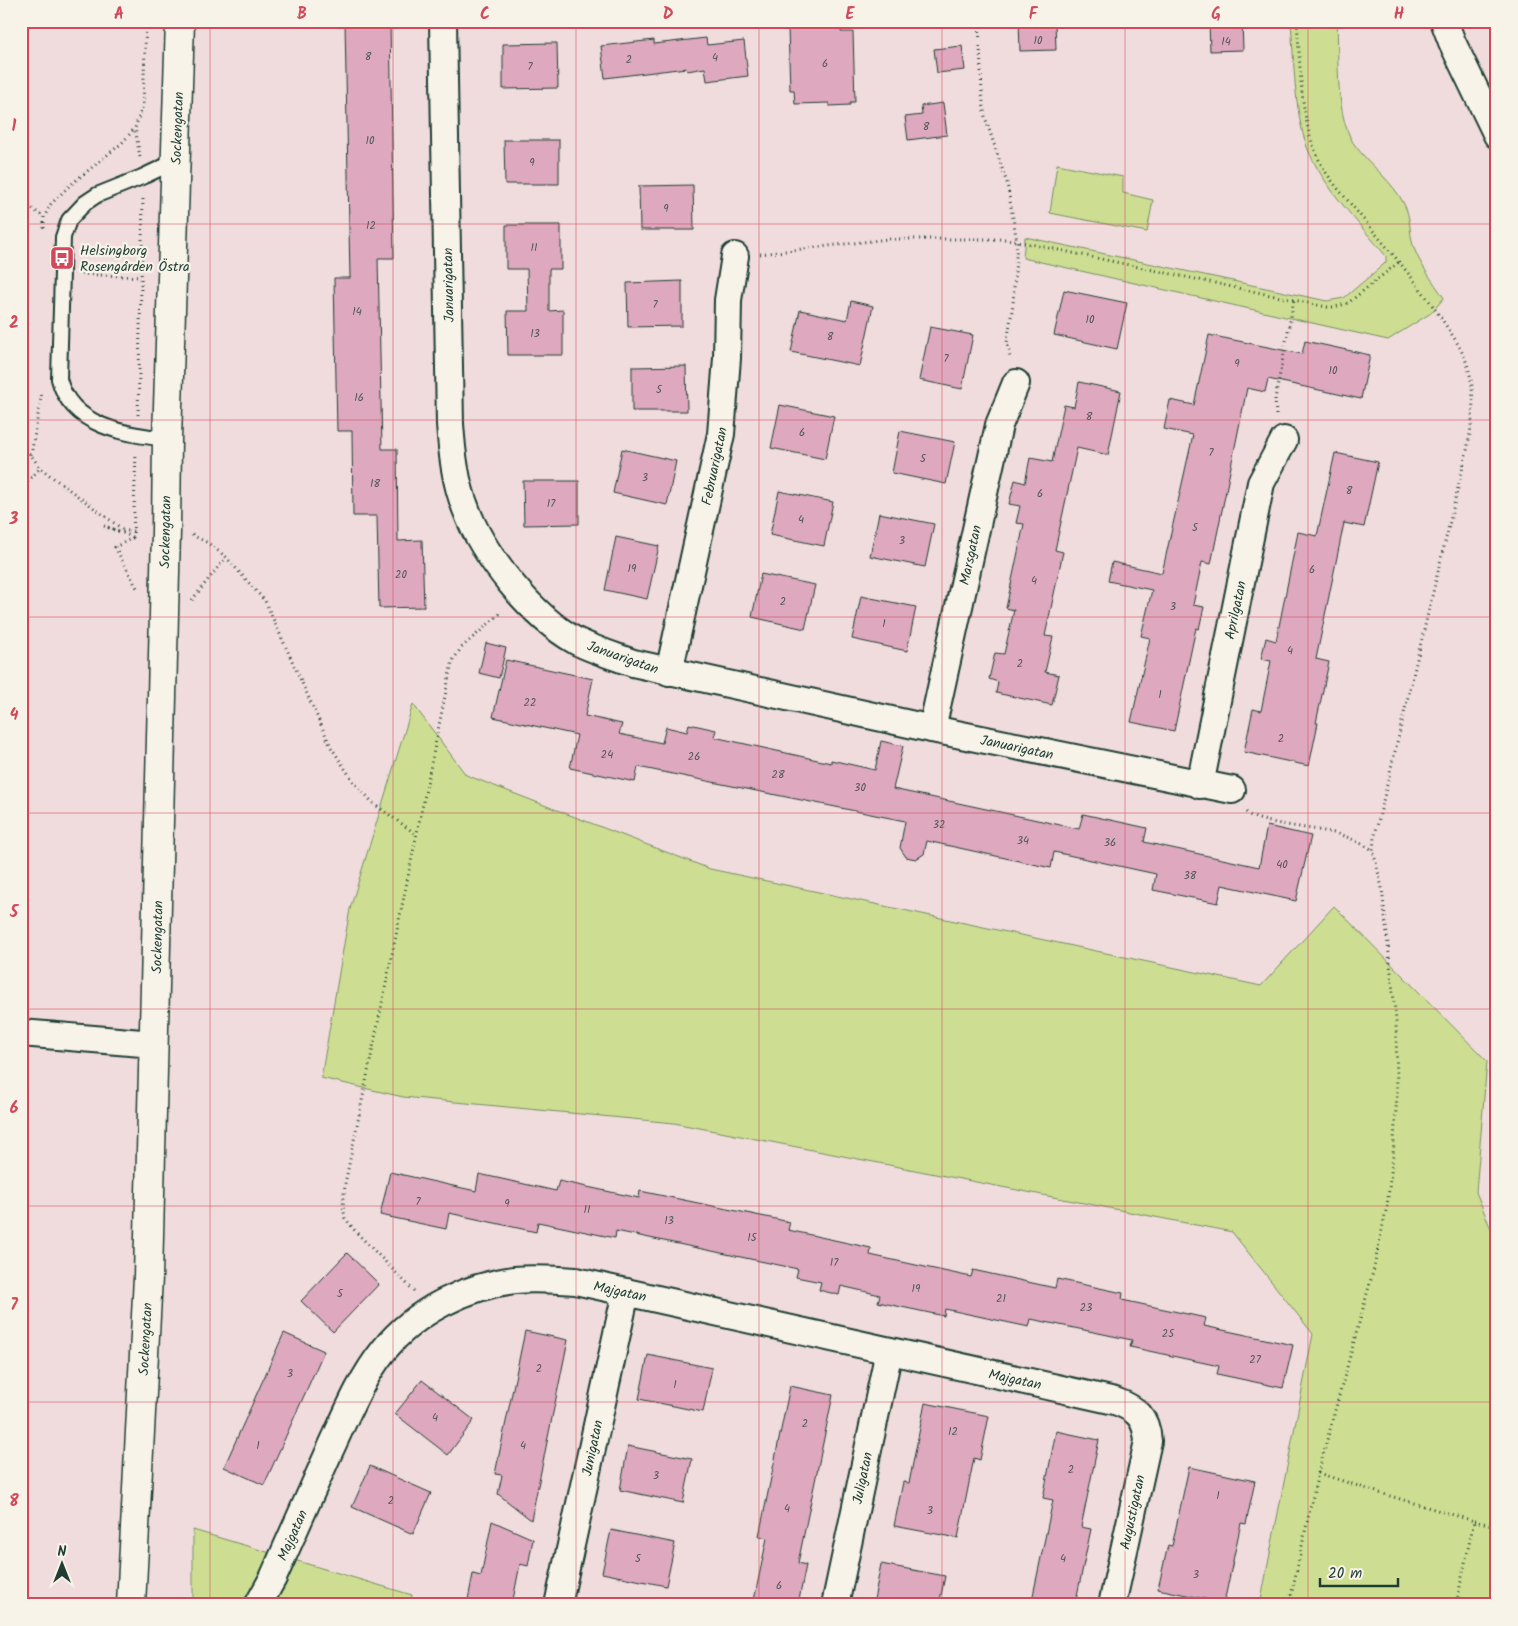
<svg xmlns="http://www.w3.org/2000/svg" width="1518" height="1626" viewBox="0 0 1518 1626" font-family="Kalam,sans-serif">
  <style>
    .green { fill: #cdde92; stroke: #768e63 }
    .building { fill: #dea8bf; stroke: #1f3d34 }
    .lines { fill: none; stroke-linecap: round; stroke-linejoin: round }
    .lane-casing { stroke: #1f3d34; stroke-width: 18 }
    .street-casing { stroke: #1f3d34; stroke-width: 30 }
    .secondary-casing { stroke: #1f3d34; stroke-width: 31 }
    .path { stroke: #1f3d34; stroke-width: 3; stroke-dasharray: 1 4; stroke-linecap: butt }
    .lane { stroke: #f7f3e8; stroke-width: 14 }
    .street { stroke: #f7f3e8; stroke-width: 26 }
    .secondary { stroke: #f7f3e8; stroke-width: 28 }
    .grid { fill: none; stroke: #d1495b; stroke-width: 1; stroke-opacity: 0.55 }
    .labels { text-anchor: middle; stroke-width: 4.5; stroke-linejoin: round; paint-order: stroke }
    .number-label { font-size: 11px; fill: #4f5857 }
    .street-label { font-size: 14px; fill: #1f3d34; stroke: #f7f3e8 }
    .poi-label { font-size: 14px; fill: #1f3d34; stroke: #f7f3e8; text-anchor: start }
    .neatline { fill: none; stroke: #d1495b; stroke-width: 2 }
    .grid-label { font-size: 16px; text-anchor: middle; font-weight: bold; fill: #d1495b }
  </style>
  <rect width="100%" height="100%" fill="#f0dcdc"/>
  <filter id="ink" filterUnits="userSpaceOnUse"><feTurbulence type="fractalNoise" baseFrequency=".02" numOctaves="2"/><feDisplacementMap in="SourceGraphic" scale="10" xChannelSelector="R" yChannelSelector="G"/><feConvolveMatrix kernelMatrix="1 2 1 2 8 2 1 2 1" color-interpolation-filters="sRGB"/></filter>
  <g filter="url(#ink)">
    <g class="green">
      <path d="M1291,21H1337C1339,57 1334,120 1357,148C1372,167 1393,182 1404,204C1411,217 1409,231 1413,245C1419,264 1433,281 1444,298L1431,313L1388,340L1023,258L1025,237L1327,301L1344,298L1383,265L1386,262V256C1359,223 1322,186 1307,147C1294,111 1294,60 1291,21Z"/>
      <path d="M1057,164L1123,177V193L1153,200L1147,232L1050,213Z"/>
      <path d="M413,704L466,775L710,869L1261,986L1334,906L1487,1061L1476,1192L1497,1244V1605H1260L1313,1334L1232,1232L674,1123L403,1097L321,1078L350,909Z"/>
      <path d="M193,1530L412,1595L410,1605H193Z"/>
    </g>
    <g class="building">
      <path d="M1019,21H1055L1056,50L1020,51Z"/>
      <path d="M1209,21H1242L1243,50L1210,51Z"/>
      <path d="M390,22L394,258H378L382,449H397L398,541L422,540L424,607L379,608L377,516H353L352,431H337L334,278H350L345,23Z"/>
      <path d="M841,26V32H853L855,102H850V105L829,106V103L795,104L794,90H790L788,28Z"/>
      <path d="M706,38L707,45L744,41L748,76L707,81L705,68L687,71L686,68L605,78L601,46L654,40V44Z"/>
      <path d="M557,43L558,88L503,89V44Z"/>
      <path d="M962,46L965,70L937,73L934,49Z"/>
      <path d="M943,103L947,135L908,140L905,117L922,115L921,106Z"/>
      <path d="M504,140H559V184H505Z"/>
      <path d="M693,185L694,230H640L639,186Z"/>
      <path d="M506,225H561V269H549V311L563,310V355H508L507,311H528L527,269H506Z"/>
      <path d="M682,281V326L628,327L627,283Z"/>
      <path d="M1064,290L1127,303L1117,349L1054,335Z"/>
      <path d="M851,301L873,306L860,366L791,352L800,310L847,320Z"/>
      <path d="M930,327L973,335L962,389L919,380Z"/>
      <path d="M1209,335L1302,354L1305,341L1370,355L1361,399L1268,379L1265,392L1247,388L1211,564L1202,562L1193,605L1204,607L1199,629L1196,628L1174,731L1131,722L1150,638L1141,636L1152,590L1108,581L1112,562L1162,573L1193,435L1164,429L1170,400L1194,405Z"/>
      <path d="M686,366L687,411H632V367Z"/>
      <path d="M1079,382L1121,391L1108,455L1077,448L1055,550L1063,552L1045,636L1053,637L1045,672L1059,675L1052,705L996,693L998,682L989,679L995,653L1004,654L1014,610L1006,608L1024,524L1016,523L1020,506L1009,504L1015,480L1025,483L1030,458L1052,462L1064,405L1074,407Z"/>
      <path d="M780,405L834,416L825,459L771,448Z"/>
      <path d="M900,431L955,442L946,484L892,473Z"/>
      <path d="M622,449L676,461L667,505L613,493Z"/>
      <path d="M1335,453L1378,462L1364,527L1344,523L1316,659L1329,662L1316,723H1318L1309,766L1244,752L1253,709L1261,711L1271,661L1261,659L1266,638L1276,641L1298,532L1317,536Z"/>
      <path d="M523,481H579V524L524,525Z"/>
      <path d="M779,491L833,502L824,546L770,535Z"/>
      <path d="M879,513L934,524L925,567L870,556Z"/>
      <path d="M616,537L659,546L647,599L605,590Z"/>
      <path d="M761,574L815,585L805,629L752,617Z"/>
      <path d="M861,596L916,607L907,651L852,639Z"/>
      <path d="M486,643L506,648L499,678L479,673Z"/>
      <path d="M506,660L593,679L585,716L622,724L619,734L662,743L666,727L687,732L689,724L716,730L714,737L831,763V760L875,770L881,741L903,746L893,789L1079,829L1083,814L1147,828L1144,842L1259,867L1267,826L1311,836L1296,901L1222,885L1218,903L1153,890L1156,874L1054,852L1051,868L927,841L924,854L916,859L906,857L900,848L905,821L638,767L635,782L570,768L577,735L493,717Z"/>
      <path d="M390,1172L476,1191L479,1174L556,1191L559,1181L639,1198L640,1191L790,1222L788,1230L871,1248L870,1255L971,1277L973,1270L1055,1288L1057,1279L1123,1293L1122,1300L1206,1318L1204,1326L1293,1345L1283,1388L1217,1374L1219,1366L1130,1347L1132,1340L1031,1319L1029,1327L945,1309L944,1316L878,1302L880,1295L841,1286L839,1295L819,1290L821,1282L796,1277L798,1269L616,1231L615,1238L538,1222L536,1232L449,1213L446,1229L380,1215Z"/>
      <path d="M347,1253L379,1284L333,1332L301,1301Z"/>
      <path d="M525,1331L568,1340L531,1520L498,1494L502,1475L495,1474Z"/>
      <path d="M284,1333L324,1351L264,1485L224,1467Z"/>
      <path d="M648,1355L712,1368L703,1412L639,1399Z"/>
      <path d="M422,1380L474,1420L448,1455L395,1414Z"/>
      <path d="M790,1386L833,1395L798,1563L806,1565L798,1605H753L767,1538L759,1536Z"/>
      <path d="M925,1403L989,1416L980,1460L974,1458L958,1538L894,1526L903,1482L909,1483Z"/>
      <path d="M1056,1431L1099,1440L1081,1527L1091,1529L1075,1605H1031L1053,1500L1043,1498Z"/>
      <path d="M628,1446L692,1459L683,1503L620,1490Z"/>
      <path d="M370,1466L431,1493L413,1534L352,1507Z"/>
      <path d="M1189,1467L1255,1481L1246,1524L1241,1523L1224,1603L1158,1589L1168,1545L1172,1546Z"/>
      <path d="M492,1521L533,1539L528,1566L520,1564L512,1605H467L473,1574L481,1576Z"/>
      <path d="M611,1530L675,1543L666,1586L602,1573Z"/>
      <path d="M881,1564L945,1576L939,1605H873Z"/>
    </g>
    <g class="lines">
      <defs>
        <path id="lane" d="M167,439C125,434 71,427 59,379L63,237L69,220L85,203L97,195L142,177L176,161"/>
        <g id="street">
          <path d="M443,21L450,424C452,452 455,482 466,509C483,556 533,617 576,641C594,650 614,656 633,663L932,729L1232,790"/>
          <path d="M1444,21L1452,42L1497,135"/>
          <path d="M669,672L721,434L727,358L728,300L735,256"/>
          <path d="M932,729L999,425L1016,383"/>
          <path d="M1200,785L1261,483L1284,440"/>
          <path d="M21,1033L154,1044"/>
          <path d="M258,1605L273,1578C292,1535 311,1493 330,1450C346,1416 360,1380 384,1350C415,1311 467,1286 515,1280C535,1278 556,1280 576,1281L1115,1401C1137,1409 1146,1417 1148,1441L1112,1605"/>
          <path d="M558,1605L626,1292"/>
          <path d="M835,1605L889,1351"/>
        </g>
        <path id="secondary" d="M131,1605L148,1277L166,531L167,439L180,21"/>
      </defs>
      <use href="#lane" class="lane-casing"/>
      <use href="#street" class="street-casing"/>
      <use href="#secondary" class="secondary-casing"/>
      <g class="path">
        <path d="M979,21L982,94L985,117L1007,183L1017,242L1013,304L1007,343L1010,357"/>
        <path d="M140,157L135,128L143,105L146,21"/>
        <path d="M21,192L31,208L44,217"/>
        <path d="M44,228V217L51,204L68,187L122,143L135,128"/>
        <path d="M760,254L888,239H1007L1327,307H1335L1348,303L1399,262"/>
        <path d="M81,274L141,277"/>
        <path d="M138,415L143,199"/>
        <path d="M1276,415L1275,399L1294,300"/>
        <path d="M21,447L31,455L40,468L125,531"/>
        <path d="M31,455L42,392"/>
        <path d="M21,489L40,468"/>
        <path d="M192,535L208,543L226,557L265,601L331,747L353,781L374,804L416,834"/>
        <path d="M133,537L104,526L120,531H134"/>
        <path d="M133,538L115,547L137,588"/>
        <path d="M133,538L136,453"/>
        <path d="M192,600L226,557"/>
        <path d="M1246,812C1255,824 1319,828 1337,834C1350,837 1362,844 1373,850"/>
        <path d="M414,1291L356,1232L345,1218L343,1206L345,1184L452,662L461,648L502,612"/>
        <path d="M1318,1473L1380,1493L1474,1521L1456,1605"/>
        <path d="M1474,1521L1497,1526"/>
        <path d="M1289,1605L1318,1473L1373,1272L1387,1206L1393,1156L1397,1094L1396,1020L1382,888L1373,850L1374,839L1467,450C1472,425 1476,397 1469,371C1465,354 1455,339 1445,324C1420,285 1389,250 1359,214C1346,198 1332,183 1322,166C1299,123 1301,69 1297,21"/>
      </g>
      <use href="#lane" class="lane"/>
      <use href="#street" class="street"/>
      <use href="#secondary" class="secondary"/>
    </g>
  </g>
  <path class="grid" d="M210,21V1605M393,21V1605M576,21V1605M759,21V1605M942,21V1605M1125,21V1605M1308,21V1605M21,224H1497M21,420H1497M21,617H1497M21,813H1497M21,1009H1497M21,1206H1497M21,1402H1497"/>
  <defs>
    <symbol id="bus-square" viewBox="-11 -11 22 22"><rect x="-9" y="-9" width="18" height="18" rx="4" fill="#d1495b" stroke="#f7f3e8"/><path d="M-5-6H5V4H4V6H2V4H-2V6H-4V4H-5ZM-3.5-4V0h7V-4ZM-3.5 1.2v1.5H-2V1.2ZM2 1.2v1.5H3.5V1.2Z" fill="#fff"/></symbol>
  </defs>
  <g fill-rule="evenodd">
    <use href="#bus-square" x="48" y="244" width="28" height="28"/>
  </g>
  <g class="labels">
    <g class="number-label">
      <text x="1038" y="44">10</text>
      <text x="1226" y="45">14</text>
      <text x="368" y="60">8</text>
      <text x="715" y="61">4</text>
      <text x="629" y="63">2</text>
      <text x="825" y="67">6</text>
      <text x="530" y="70">7</text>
      <text x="926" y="130">8</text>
      <text x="370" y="144">10</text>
      <text x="532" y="166">9</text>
      <text x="666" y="212">9</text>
      <text x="371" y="229">12</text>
      <text x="534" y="251">11</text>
      <text x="655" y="308">7</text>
      <text x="357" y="315">14</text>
      <text x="1090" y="323">10</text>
      <text x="535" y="337">13</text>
      <text x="830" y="340">8</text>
      <text x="946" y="362">7</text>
      <text x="1237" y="367">9</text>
      <text x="1333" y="374">10</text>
      <text x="659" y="393">5</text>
      <text x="359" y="401">16</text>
      <text x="1089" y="420">8</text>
      <text x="802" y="436">6</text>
      <text x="1211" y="456">7</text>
      <text x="923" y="462">5</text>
      <text x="645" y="481">3</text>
      <text x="375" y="487">18</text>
      <text x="1349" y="494">8</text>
      <text x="1040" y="497">6</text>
      <text x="551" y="507">17</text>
      <text x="801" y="523">4</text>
      <text x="1195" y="531">5</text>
      <text x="902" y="544">3</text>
      <text x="632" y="572">19</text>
      <text x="1312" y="573">6</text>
      <text x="401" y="578">20</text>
      <text x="1034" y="584">4</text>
      <text x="783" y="605">2</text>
      <text x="1173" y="610">3</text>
      <text x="884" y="627">1</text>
      <text x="1290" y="654">4</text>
      <text x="1020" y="667">2</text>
      <text x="1160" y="698">1</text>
      <text x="530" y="706">22</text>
      <text x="1281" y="742">2</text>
      <text x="607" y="758">24</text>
      <text x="694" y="760">26</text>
      <text x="778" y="778">28</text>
      <text x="860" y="791">30</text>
      <text x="939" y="828">32</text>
      <text x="1023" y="844">34</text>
      <text x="1110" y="846">36</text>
      <text x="1282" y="868">40</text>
      <text x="1190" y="879">38</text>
      <text x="418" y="1205">7</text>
      <text x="507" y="1207">9</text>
      <text x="587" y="1213">11</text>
      <text x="669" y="1224">13</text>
      <text x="752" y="1241">15</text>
      <text x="834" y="1266">17</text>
      <text x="916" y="1292">19</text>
      <text x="340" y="1297">5</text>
      <text x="1001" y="1302">21</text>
      <text x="1086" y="1311">23</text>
      <text x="1168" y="1337">25</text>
      <text x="1255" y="1363">27</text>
      <text x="539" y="1372">2</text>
      <text x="290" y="1377">3</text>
      <text x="675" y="1388">1</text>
      <text x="435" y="1421">4</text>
      <text x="805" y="1427">2</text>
      <text x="953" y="1435">12</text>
      <text x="258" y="1449">1</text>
      <text x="523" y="1449">4</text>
      <text x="1071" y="1473">2</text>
      <text x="656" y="1479">3</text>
      <text x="1218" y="1499">1</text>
      <text x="391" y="1504">2</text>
      <text x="787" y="1512">4</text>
      <text x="930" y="1514">3</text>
      <text x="638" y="1562">5</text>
      <text x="1063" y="1562">4</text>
      <text x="1196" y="1578">3</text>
      <text x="779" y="1589">6</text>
    </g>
    <g class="street-label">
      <text transform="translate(177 128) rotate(-88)" y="5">Sockengatan</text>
      <text transform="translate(448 285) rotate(-91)" y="5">Januarigatan</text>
      <text transform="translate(714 466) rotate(-78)" y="5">Februarigatan</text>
      <text transform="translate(165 532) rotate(-89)" y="5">Sockengatan</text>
      <text transform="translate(970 555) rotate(-78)" y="5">Marsgatan</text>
      <text transform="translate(1235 610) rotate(-78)" y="5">Aprilgatan</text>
      <text transform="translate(623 657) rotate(19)" y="5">Januarigatan</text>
      <text transform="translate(1017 747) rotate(12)" y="5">Januarigatan</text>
      <text transform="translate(157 937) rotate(-89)" y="5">Sockengatan</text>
      <text transform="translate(620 1291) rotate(12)" y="5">Majgatan</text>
      <text transform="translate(145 1339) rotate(-87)" y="5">Sockengatan</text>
      <text transform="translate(1015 1379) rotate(12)" y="5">Majgatan</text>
      <text transform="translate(592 1448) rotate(-78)" y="5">Junigatan</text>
      <text transform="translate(862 1478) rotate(-78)" y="5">Juligatan</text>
      <text transform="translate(1132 1512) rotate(-78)" y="5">Augustigatan</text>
      <text transform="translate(292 1535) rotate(-66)" y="5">Majgatan</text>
    </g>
    <g class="poi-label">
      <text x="80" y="255">Helsingborg<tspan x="80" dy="16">Rosengården Östra</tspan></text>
    </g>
  </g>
  <rect width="1518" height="1626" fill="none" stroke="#f7f3e8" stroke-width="55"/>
  <g transform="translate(62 1564)" stroke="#f7f3e8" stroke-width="4" paint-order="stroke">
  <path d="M0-4L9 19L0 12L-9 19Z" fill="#1f3d34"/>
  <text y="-8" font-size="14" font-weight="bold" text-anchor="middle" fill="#1f3d34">N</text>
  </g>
  <path d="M1320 1578v8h78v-8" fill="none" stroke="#1f3d34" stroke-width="2.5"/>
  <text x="1328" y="1578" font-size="15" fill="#1f3d34" stroke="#f7f3e8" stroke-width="4" paint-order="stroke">20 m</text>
  <rect x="28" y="28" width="1462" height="1570" class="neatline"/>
  <g class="grid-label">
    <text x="119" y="19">A</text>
    <text x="302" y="19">B</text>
    <text x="485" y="19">C</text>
    <text x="668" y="19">D</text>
    <text x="850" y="19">E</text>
    <text x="1033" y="19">F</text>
    <text x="1216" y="19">G</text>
    <text x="1399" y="19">H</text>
    <text x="14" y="131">1</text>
    <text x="14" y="328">2</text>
    <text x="14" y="524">3</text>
    <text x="14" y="720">4</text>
    <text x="14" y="917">5</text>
    <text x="14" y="1113">6</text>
    <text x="14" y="1310">7</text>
    <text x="14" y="1506">8</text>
  </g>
</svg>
